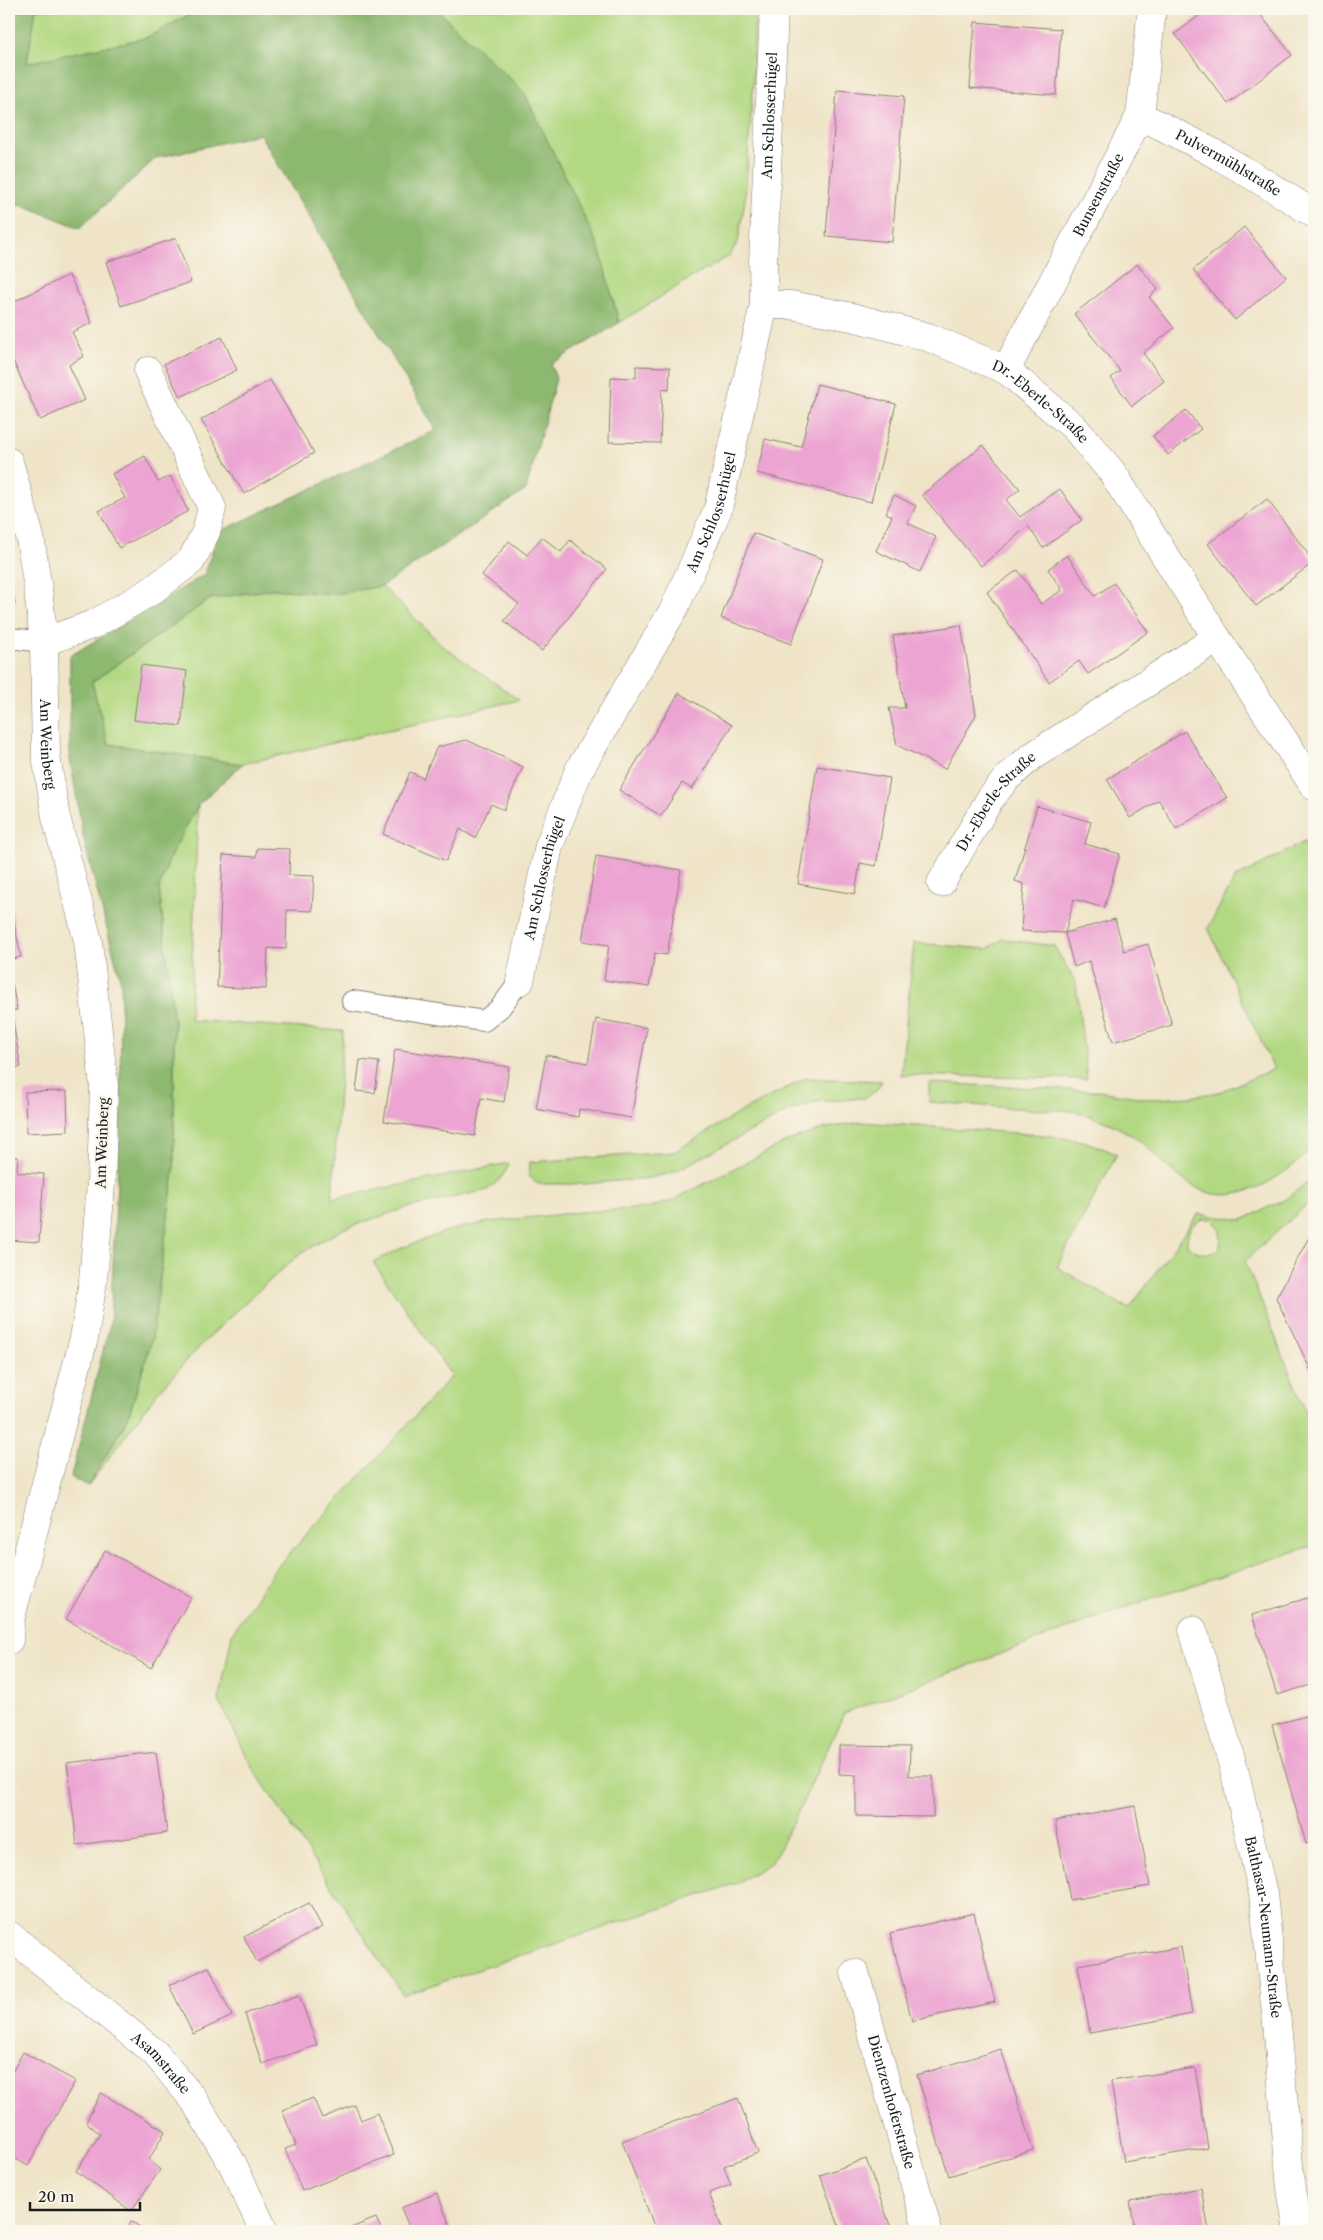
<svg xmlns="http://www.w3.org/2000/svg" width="1323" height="2240" viewBox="0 0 1323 2240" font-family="'Libre Caslon Text',serif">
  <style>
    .green { fill: #b2d882; stroke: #677a4f; fill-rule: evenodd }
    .forest { fill: #8db870; stroke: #546a46 }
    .building { fill: #eca4d2 }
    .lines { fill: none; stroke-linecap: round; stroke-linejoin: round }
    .service-casing { stroke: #868072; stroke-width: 22 }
    .minor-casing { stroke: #868072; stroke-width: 29 }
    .service { stroke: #fff; stroke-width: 20 }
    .minor { stroke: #fff; stroke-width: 28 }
    .labels { text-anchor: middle; stroke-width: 5; stroke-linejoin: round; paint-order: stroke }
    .street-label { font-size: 14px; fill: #1c1c1c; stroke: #fbf7ec }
  </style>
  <rect width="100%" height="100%" fill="#fbf7ec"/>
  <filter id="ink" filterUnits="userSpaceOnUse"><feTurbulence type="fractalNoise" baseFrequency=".02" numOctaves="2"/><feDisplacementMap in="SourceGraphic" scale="10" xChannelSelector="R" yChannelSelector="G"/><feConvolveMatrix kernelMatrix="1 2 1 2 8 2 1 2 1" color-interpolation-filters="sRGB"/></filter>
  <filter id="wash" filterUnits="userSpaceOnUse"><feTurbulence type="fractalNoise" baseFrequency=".0096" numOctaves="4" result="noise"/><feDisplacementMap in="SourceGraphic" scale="20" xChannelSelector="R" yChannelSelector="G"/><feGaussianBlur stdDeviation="1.12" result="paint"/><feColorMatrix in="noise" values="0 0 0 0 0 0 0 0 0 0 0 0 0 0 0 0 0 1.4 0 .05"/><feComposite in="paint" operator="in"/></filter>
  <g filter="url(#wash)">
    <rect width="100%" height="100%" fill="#efe4c7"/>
    <g class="green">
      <path d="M36,9H200L146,38L27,63Z"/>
      <path d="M436,9H755L753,84L745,199L738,242L728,257L689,279L619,323L613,298L524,92Z"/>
      <path d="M382,586L444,647L519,700L242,764L108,744L92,682L210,599L273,589L335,594Z"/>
      <path d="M198,805L190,1020L343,1031L332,1199L509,1163C505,1176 497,1182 487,1190L406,1208L343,1229L301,1253L250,1298L204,1342L157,1393L88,1486L128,1418L152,1339L174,1171V1022L159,888L171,855Z"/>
      <path d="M1310,839L1314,845V1147C1286,1174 1239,1210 1197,1188C1177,1178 1161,1160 1145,1145C1128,1131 1105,1120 1084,1114C1067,1108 1046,1111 1028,1109C995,1107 962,1104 929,1102V1083L1098,1091L1150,1099L1190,1097L1219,1092L1274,1069L1208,928L1235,878Z"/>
      <path d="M1003,939L1054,946L1076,983L1087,1079L901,1075L914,943L987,949Z"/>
      <path d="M806,1078L882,1081L876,1091L864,1098L816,1102L789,1111L674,1172L650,1178L584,1184H538L529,1176L530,1162L674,1152L742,1111Z"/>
      <path d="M861,1122L1044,1135L1086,1142L1117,1154L1057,1267L1129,1309L1198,1214L1242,1220L1288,1198L1314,1176V1198L1245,1261L1314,1433V1545L1109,1613L844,1713L802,1804L772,1862L737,1883L403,1995L252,1767L219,1701L232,1634L275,1569L452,1376L373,1262L402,1248L450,1230L489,1222L581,1212L646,1208L669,1202L788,1141L826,1128ZM1202,1219H1211L1219,1227C1220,1233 1222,1241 1219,1247C1212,1259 1194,1252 1187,1245C1187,1232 1190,1225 1202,1219Z"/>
    </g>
    <path class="forest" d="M9,9H36L27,63L146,38L200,9H436L524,92L599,247L619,323L551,364L556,379L526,490L382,586L335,594L273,589L210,599L92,682L108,744L242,764L198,805L171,855L159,888L174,1022V1171L152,1339L128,1418L88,1486L71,1477L110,1324L120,1122L121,982L84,841L70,759V656L204,575L219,532L436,430L260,134L156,158L80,228L20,204L9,211Z"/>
    <g id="blocks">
      <g class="building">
        <path d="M1208,9H1256L1292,55L1228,104L1175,34Z"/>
        <path d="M975,22L1061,29L1056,95L970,88Z"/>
        <path d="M837,90L904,96L892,242L826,236Z"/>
        <path d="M1244,227L1286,277L1235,320L1193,270Z"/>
        <path d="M176,238L191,282L121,306L106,262Z"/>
        <path d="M1137,264L1158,289L1149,297L1174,328L1143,353L1164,381L1132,406L1111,378L1120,371L1074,314Z"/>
        <path d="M69,275L92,323L72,332L84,356L69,365L85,400L40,420L9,352V304Z"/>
        <path d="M222,337L237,370L180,397L164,364Z"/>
        <path d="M636,366L670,367L669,390L662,389L660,443L609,442L611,377L636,378Z"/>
        <path d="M270,380L314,453L244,494L201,420Z"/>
        <path d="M817,384L896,404L871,502L757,473L765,439L801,447Z"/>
        <path d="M1186,410L1201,429L1168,455L1153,436Z"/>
        <path d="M983,445L1020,489L1006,500L1020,517L1060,489L1082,520L1043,548L1028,526L981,566L922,495Z"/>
        <path d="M145,456L158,482L170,476L188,511L119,548L99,511L125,498L112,474Z"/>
        <path d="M894,495L916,506L908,523L936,537L920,572L876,551L892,516L886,513Z"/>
        <path d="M1267,499L1314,562L1256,606L1208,544Z"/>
        <path d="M753,533L823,559L791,644L721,618Z"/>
        <path d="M542,537L561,552L570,540L607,569L542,651L504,621L519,604L482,575L509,541L527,555Z"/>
        <path d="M1067,555L1095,596L1114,583L1148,632L1088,674L1079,661L1049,682L987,592L1018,570L1041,604L1062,590L1048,569Z"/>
        <path d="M9,567L15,604L9,605Z"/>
        <path d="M961,625L976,715L945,769L897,745L889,708H905L893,636Z"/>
        <path d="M141,665L187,671L181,726L134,720Z"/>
        <path d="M679,693L732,725L692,789L682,783L661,816L619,790Z"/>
        <path d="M1185,731L1227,798L1176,829L1159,800L1130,818L1107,779Z"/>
        <path d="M467,740L523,767L504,810L491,804L475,838L460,829L446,861L383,834L410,772L423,778L437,747Z"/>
        <path d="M817,766L890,778L876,866L860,863L855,894L798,884Z"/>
        <path d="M1037,806L1091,822L1085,844L1120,854L1104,908L1074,899L1065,933L1021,931L1024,884L1015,881Z"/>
        <path d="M257,848L290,849L289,875L314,876L312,911L287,910L286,949L268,948L266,989L217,987L223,855L256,857Z"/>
        <path d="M596,856L681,870L667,955L655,953L649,987L604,980L609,945L582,941Z"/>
        <path d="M9,898L21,957L9,960Z"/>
        <path d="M1115,919L1124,951L1148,944L1172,1025L1113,1042L1089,961L1074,967L1065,933Z"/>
        <path d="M9,983H12L17,1010L11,1011L21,1067L9,1070Z"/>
        <path d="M596,1019L647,1028L631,1118L579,1109L578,1117L536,1109L546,1055L588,1063Z"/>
        <path d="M395,1049L509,1067L504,1102L481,1098L475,1136L384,1121Z"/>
        <path d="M360,1060L379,1062L375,1093L356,1091Z"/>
        <path d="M67,1091L68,1131L26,1133L25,1092Z"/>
        <path d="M9,1157H18L17,1172L44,1174L39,1242L9,1240Z"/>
        <path d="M1314,1228V1377L1276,1298Z"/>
        <path d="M105,1550L191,1597L151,1668L66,1619Z"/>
        <path d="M1314,1596V1684L1277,1695L1252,1615Z"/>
        <path d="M1314,1714V1842L1306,1844L1272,1725Z"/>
        <path d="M839,1745L910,1746L909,1776H933V1817L856,1816V1775L839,1774Z"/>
        <path d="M156,1752L167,1833L77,1845L67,1763Z"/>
        <path d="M1135,1806L1150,1886L1070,1900L1055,1821Z"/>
        <path d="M309,1903L322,1927L257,1962L244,1937Z"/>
        <path d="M974,1913L995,2002L912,2021L890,1933Z"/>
        <path d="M1181,1947L1192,2014L1090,2033L1078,1965Z"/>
        <path d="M209,1967L232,2016L193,2034L169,1985Z"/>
        <path d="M299,1995L317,2045L262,2064L245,2014Z"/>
        <path d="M1001,2049L1033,2150L949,2176L917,2075Z"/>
        <path d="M23,2052L75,2081L28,2166L9,2155V2078Z"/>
        <path d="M1195,2068L1208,2148L1124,2162L1111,2081Z"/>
        <path d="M101,2093L165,2131L149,2160L160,2170L131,2211L76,2171L100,2134L86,2122Z"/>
        <path d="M313,2098L322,2118L355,2105L361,2120L377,2113L394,2155L302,2191L285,2149L296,2145L282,2110Z"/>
        <path d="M738,2098L758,2153L724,2166L731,2185L709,2193L723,2231H656L622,2141Z"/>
        <path d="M866,2159L891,2228L883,2231H841L820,2175Z"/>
        <path d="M1201,2188L1209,2231H1135L1130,2201Z"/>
        <path d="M437,2193L451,2228L444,2231H411L401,2208Z"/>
        <path d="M376,2218L382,2231H343Z"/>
        <path d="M131,2221L146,2231H126Z"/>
      </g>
    </g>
  </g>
  <g filter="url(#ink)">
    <use href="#blocks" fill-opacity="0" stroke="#868072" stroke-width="1"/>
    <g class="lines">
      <defs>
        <g id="service">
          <path d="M9,638L44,642"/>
          <path d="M352,1001L484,1021L500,1008L520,981"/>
        </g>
        <g id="minor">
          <path id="s1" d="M1140,116C1202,144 1258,178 1314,214"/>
          <path id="s2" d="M764,305H791L852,317L928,337L1006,370L1074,427L1112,472L1217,638L1314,786"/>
          <path id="s3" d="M1006,370L1140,116L1152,9"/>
          <path id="s4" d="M9,462L30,537L38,589L44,642L46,756L56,817L88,941L104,1086L101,1184L93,1281L84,1338L10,1621L9,1640"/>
          <path d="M44,642L94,624L150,592L187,564L191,561L206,532L212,508L148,371"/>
          <path id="s5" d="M941,883L990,799L1007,778L1031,757L1217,638"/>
          <path id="s6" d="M520,981L549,846L579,770L674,609L718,509L764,305L763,263L774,9"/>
          <path id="s7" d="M1193,1630L1234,1769L1263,1894L1277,2023L1291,2189L1298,2231"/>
          <path id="s8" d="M9,1935L155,2053L194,2100L233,2165L264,2231"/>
          <path id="s9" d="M855,1973L928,2231"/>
        </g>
      </defs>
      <use href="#service" class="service-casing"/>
      <use href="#minor" class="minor-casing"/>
      <use href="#service" class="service"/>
      <use href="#minor" class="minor"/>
    </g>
  </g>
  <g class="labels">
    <g class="street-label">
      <text dy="5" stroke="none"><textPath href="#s6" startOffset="915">Am Schlosserhügel</textPath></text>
      <text dy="5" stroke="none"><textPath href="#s1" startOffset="100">Pulvermühlstraße</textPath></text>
      <text dy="5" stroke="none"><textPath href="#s3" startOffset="198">Bunsenstraße</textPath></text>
      <text dy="5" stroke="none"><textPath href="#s2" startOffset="299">Dr.-Eberle-Straße</textPath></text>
      <text dy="5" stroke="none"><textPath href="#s6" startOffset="511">Am Schlosserhügel</textPath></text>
      <text dy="5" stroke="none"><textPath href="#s4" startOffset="286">Am Weinberg</textPath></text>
      <text dy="5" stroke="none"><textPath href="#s5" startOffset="99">Dr.-Eberle-Straße</textPath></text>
      <text dy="5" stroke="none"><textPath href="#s6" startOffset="106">Am Schlosserhügel</textPath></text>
      <text transform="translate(102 1143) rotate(-88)" y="5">Am Weinberg</text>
      <text dy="5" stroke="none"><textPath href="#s7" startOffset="306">Balthasar-Neumann-Straße</textPath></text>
      <text dy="5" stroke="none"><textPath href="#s8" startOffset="199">Asamstraße</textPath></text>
      <text dy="5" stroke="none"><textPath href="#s9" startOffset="134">Dientzenhoferstraße</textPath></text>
    </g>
  </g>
  <rect width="1323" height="2240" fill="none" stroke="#fbf7ec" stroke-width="30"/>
  <path d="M30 2202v8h110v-8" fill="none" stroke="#1c1c1c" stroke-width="2.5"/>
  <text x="38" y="2202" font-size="15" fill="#1c1c1c" stroke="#fbf7ec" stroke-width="4" paint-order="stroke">20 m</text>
</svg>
